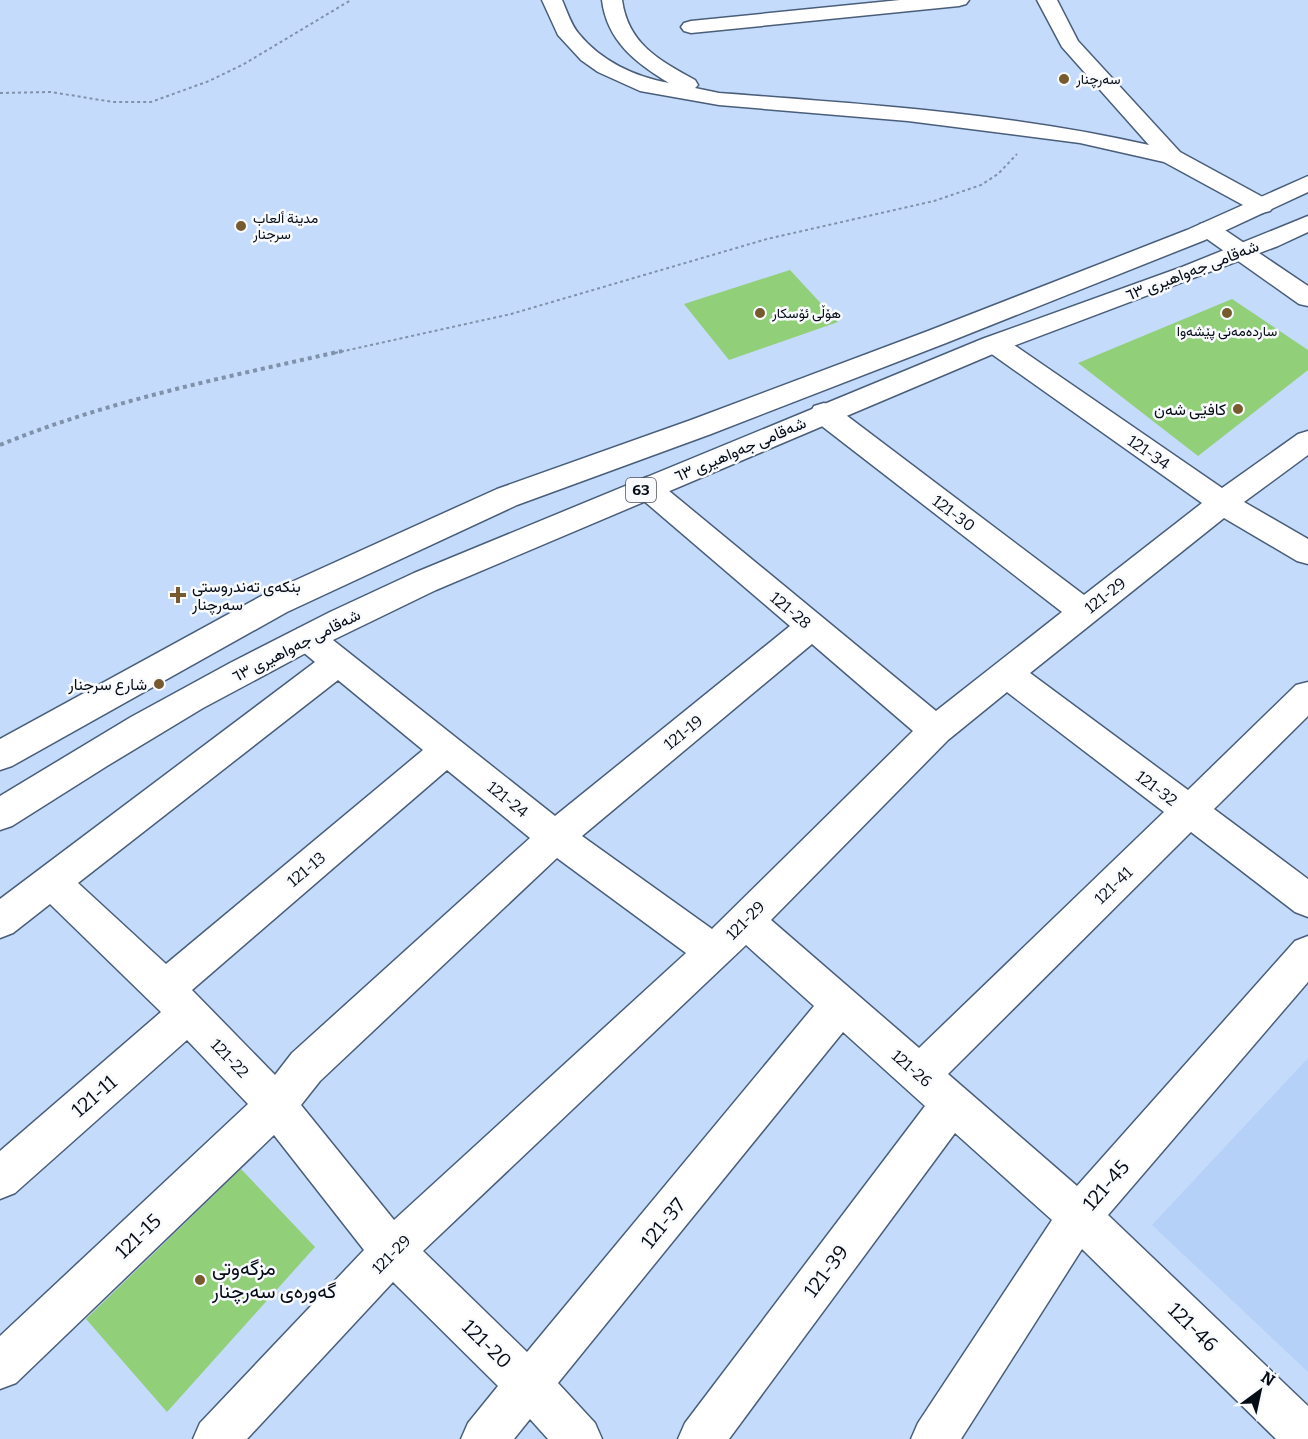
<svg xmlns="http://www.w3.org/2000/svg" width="1308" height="1439" viewBox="0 0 1308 1439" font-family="Bitter,Vazirmatn,serif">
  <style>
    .built { fill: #b6d1f8 }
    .building { fill: #91cf78 }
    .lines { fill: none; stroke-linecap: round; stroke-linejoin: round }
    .minor-casing { stroke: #4a5e7a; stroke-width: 3 }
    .major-casing { stroke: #4a5e7a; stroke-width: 3 }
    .path-far1 { stroke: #8092aa; stroke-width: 2; stroke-dasharray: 3 3; stroke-linecap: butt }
    .path { stroke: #8092aa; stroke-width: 4; stroke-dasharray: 4 4; stroke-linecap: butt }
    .minor { fill: #fff; fill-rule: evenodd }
    .major { fill: #fff; fill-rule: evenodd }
    .poi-dot { fill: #775a2d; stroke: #f8fafd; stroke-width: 2 }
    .labels { text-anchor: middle; stroke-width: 5; stroke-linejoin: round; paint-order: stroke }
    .far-poi-label { font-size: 14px; fill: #050c16; stroke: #f8fafd; text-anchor: start }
    .shield { fill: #f8fafd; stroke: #4e535b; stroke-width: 1.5 }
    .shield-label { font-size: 15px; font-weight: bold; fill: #050c16 }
    .street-label { font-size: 16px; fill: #050c16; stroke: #f8fafd }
    .poi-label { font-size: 16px; fill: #050c16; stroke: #f8fafd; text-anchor: end }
    .near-street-label { font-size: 20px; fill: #050c16; stroke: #f8fafd }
    .near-poi-label { font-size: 20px; fill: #050c16; stroke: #f8fafd; text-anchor: start }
  </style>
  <rect width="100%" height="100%" fill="#c4dbfb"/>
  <path class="built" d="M1308,1058V1372L1152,1225Z"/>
  <g class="building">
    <path d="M790,270L838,322L729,360L684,304Z"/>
    <path d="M1232,299L1308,350V370L1198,456L1078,363Z"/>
    <path d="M241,1169L315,1247L167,1412L86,1319Z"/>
  </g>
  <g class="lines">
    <defs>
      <g id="minor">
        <path d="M542,0H562C567,11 571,25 579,34C601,61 635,77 669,83C636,63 607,41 602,0H622C628,44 659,60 695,80L698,85L695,88L719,93C863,104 1008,113 1149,145L1062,47L1037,0H1057L1078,41L1180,152L1270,201L1274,206L1270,211L1262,213L1254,211L1164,162L1080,143L908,121L719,105L640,91L598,72L581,60L558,35Z"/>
        <path d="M900,0H969L966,4L959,6L691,33L684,31L681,27L684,23L691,21Z"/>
        <path d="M1208,222L1216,224L1308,286V306L1299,304L1200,234L1196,229L1200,224Z"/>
        <path d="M995,335L1004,338L1222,488L1298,434L1308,431V455L1244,502L1308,539V564L1297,561L1224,518L1030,673L1188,790L1296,685L1308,682V716L1214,809L1308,879V917L1295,912L1191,832L948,1074L1077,1186L1295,941L1308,936V982L1108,1215L1308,1406V1439H1276L1082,1249L961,1439H911L918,1423L1052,1220L955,1133L729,1439H678L685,1423L925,1106L843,1032L558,1383L595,1423L602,1439H548L530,1419L514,1439H461L468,1423L498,1386L393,1282L247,1439H193L200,1423L364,1250L274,1135L16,1383L0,1389V1336L248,1104L187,1040L15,1193L0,1199V1151L161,1012L50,904L13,933L0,938V899L315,662L297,647L292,638L297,629L308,625L319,629L555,816L790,626L637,495L633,488L637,481L647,477L657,481L936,711L1062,612L814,420L810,413L814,406L824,403L834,406L1084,595L1202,503L986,350L982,344L986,338ZM812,644L913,731L712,929L582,836ZM338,680L423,750L166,964L78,883ZM1007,692L1164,812L919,1048L771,920L948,740ZM447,770L530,838L292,1053L275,1075L192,990ZM557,858L686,953L394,1220L301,1105L320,1081ZM746,945L814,1006L527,1352L423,1251Z"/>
      </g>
      <g id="major">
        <path d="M1308,176V192L1205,240L946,343L711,434L517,505L287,612L12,766L0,770V739L265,594L497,489L691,420L928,331L1187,230Z"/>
        <path d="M1308,216V232L1278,246L1000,351L436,590L302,655L203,708L107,766L12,826L0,830V796L131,717L230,663L330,612L414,573L982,339L1182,267Z"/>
      </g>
    </defs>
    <use href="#minor" class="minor-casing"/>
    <use href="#major" class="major-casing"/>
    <g class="path-far1">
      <path d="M0,93L51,92L113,102H151L209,81L244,64L351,0"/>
      <path d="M335,353L511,314L767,239L934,201L981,185L998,174L1017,154"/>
    </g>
    <path class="path" d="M0,445C109,400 227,377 342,351"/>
    <use href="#minor" class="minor"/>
    <use href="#major" class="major"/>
  </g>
  <g class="poi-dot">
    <circle cx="1064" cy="79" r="6"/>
    <circle cx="241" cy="226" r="6"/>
    <circle cx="760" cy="313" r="6"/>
    <circle cx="1227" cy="313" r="6"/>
    <circle cx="1238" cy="409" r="6"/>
    <path d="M175 586h6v6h6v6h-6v6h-6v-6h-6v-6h6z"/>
    <circle cx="159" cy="684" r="6"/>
    <circle cx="200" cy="1280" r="6"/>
  </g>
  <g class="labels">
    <g class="far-poi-label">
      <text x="1076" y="84">سەرچنار</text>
      <text x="253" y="223">مدينة ألعاب<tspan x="253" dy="16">سرجنار</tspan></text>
      <text x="772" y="318">هۆڵی ئۆسکار</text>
      <text x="1227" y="336" text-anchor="middle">ساردەمەنی پێشەوا</text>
    </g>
    <rect class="shield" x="626" y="478" width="30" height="24" rx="4.5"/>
    <g class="shield-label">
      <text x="641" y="495">63</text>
    </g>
    <g class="street-label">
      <text transform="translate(1192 270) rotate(-21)" y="6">شەقامی جەواهیری ٦٣</text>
      <text transform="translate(740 449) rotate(-23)" y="6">شەقامی جەواهیری ٦٣</text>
      <text transform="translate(1149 452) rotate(35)" y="6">121-34</text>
      <text transform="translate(954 513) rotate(37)" y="6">121-30</text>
      <text transform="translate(1105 595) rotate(-38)" y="6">121-29</text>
      <text transform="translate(791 610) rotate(40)" y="6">121-28</text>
      <text transform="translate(296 645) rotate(-27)" y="6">شەقامی جەواهیری ٦٣</text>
      <text transform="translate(683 732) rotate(-39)" y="6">121-19</text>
      <text transform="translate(1157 788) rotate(37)" y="6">121-32</text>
      <text transform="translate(508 799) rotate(39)" y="6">121-24</text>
      <text transform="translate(306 869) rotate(-40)" y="6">121-13</text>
      <text transform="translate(1113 885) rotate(-44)" y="6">121-41</text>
      <text transform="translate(745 920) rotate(-45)" y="6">121-29</text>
      <text transform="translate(230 1058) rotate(46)" y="6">121-22</text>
      <text transform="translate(912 1068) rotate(41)" y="6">121-26</text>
      <text transform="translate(391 1254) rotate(-45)" y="6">121-29</text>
    </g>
    <g class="poi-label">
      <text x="1226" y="415">کافێی شەن</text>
      <text x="192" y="592" text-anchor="start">بنکەی تەندروستی<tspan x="192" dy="18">سەرچنار</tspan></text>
      <text x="147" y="690">شارع سرجنار</text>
    </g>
    <g class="near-street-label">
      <text transform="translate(94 1096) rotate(-41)" y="7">121-11</text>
      <text transform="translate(1106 1185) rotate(-49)" y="7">121-45</text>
      <text transform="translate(663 1223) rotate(-51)" y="7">121-37</text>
      <text transform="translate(138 1236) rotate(-44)" y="7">121-15</text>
      <text transform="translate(826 1271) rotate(-53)" y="7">121-39</text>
      <text transform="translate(1193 1327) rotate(44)" y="7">121-46</text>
      <text transform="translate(487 1344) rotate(44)" y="7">121-20</text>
    </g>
    <g class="near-poi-label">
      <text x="212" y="1275">مزگەوتی<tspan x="212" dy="23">گەورەی سەرچنار</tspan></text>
    </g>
  </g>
  <g transform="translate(1260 1391) rotate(33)" stroke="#f8fafd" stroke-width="4.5" paint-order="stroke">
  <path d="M0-4.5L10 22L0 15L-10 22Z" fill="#050c16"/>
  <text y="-9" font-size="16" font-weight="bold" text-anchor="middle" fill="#050c16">N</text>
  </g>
</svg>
